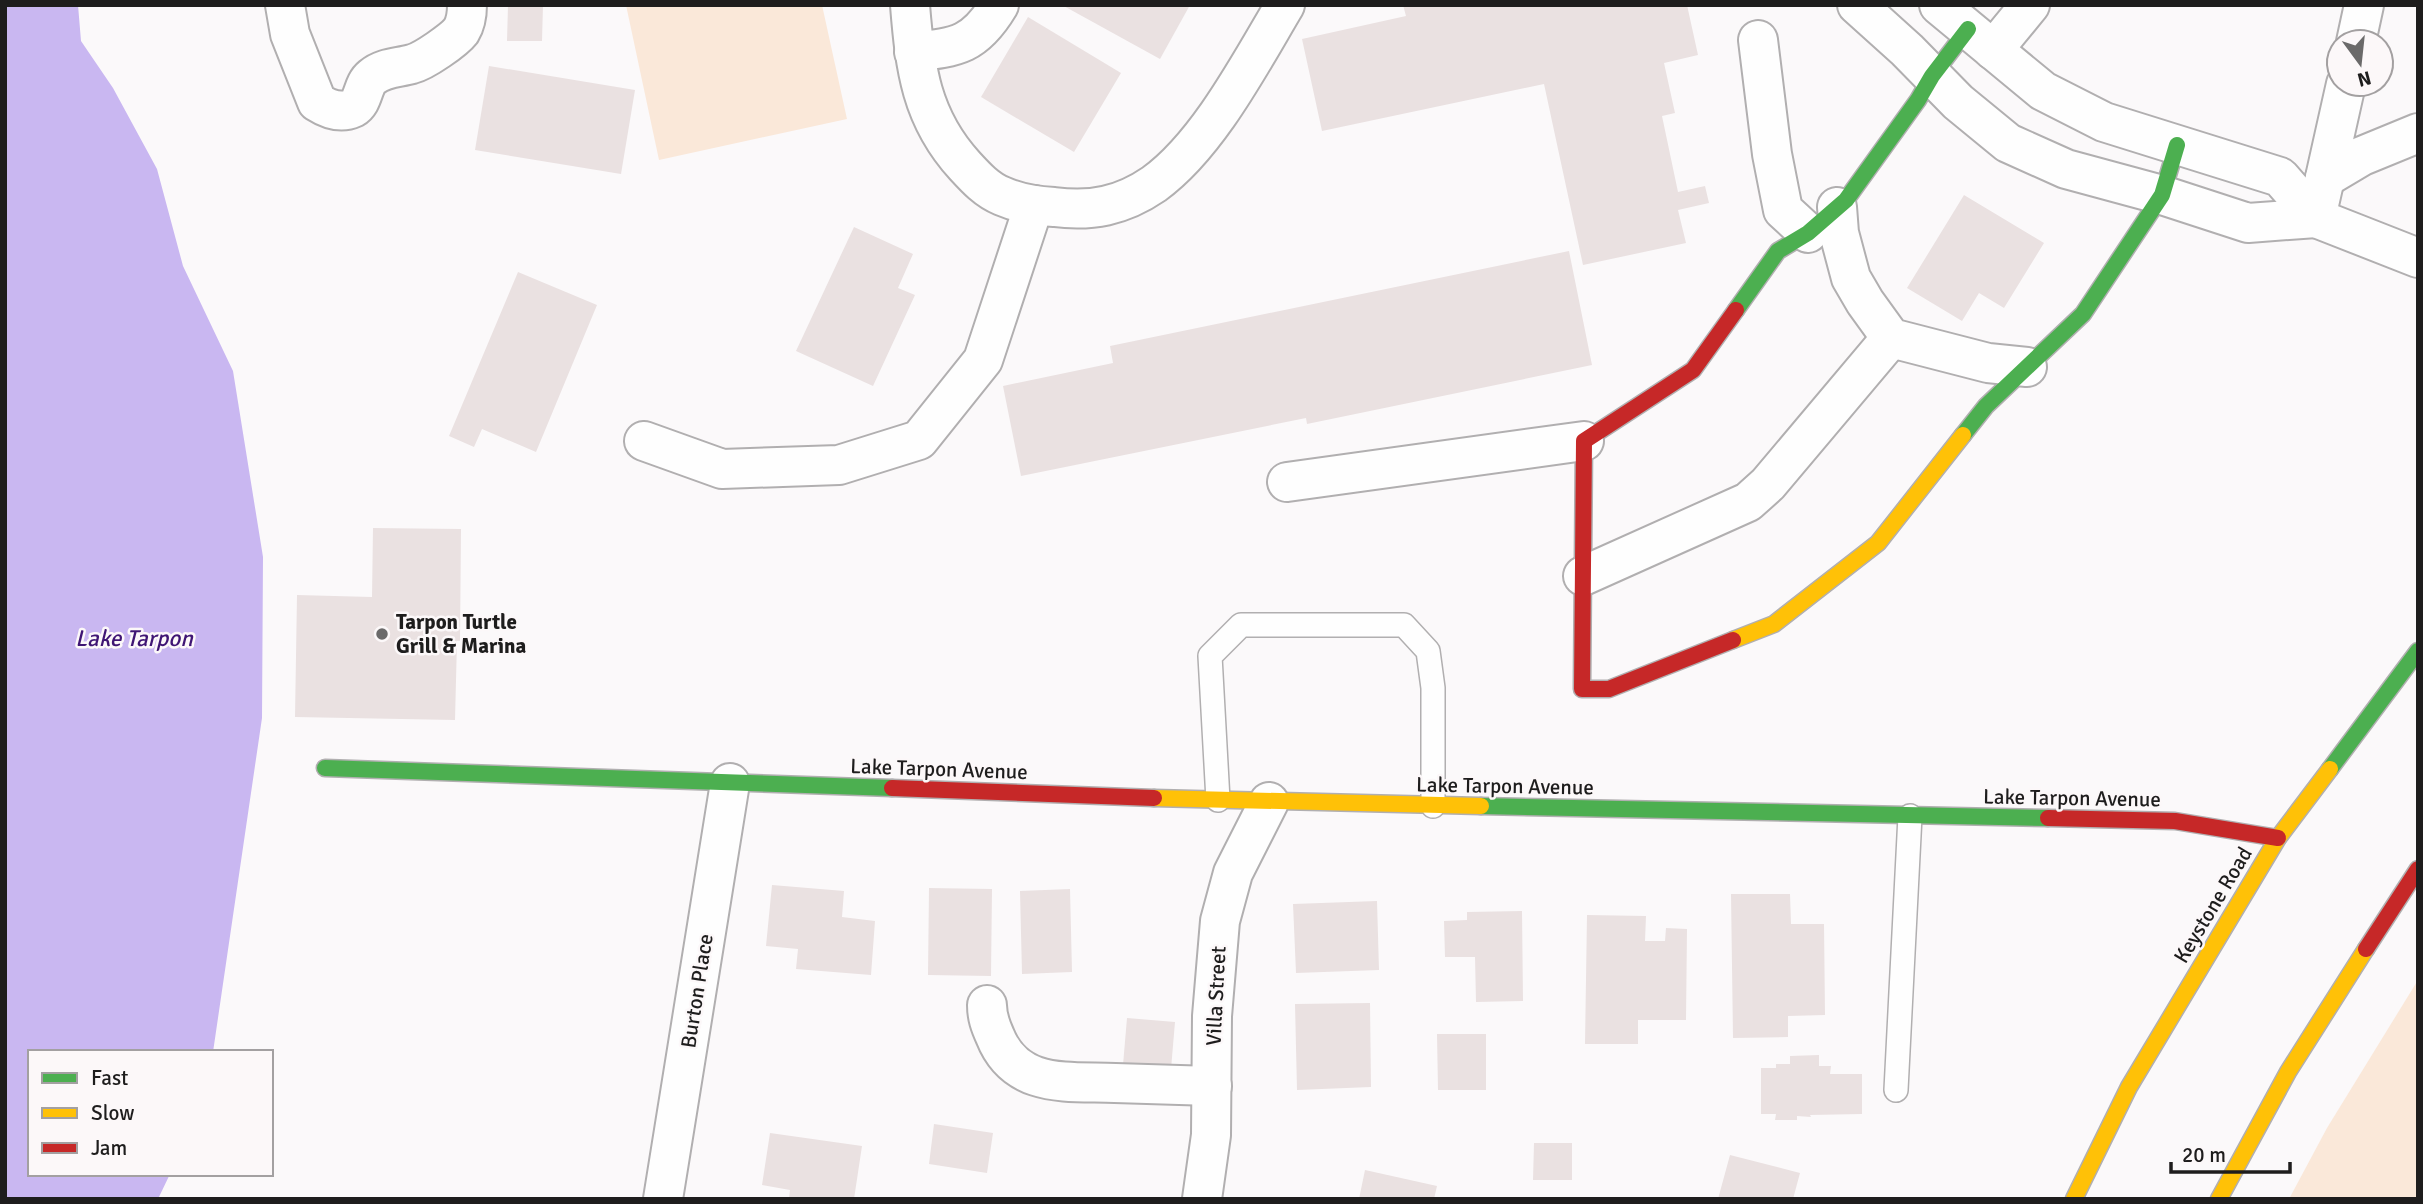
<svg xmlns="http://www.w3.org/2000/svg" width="2423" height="1204" viewBox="0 0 2423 1204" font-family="Signika,sans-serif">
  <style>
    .green { fill: #fae8d9 }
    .water { fill: #c9b7f1 }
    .building { fill: #eae1e1 }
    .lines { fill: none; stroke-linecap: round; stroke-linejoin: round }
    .lane-casing { stroke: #b1afb0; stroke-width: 26 }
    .street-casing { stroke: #b1afb0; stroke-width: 42 }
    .fast-casing { stroke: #b1afb0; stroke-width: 19 }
    .slow-casing { stroke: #b1afb0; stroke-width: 19 }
    .jam-casing { stroke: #b1afb0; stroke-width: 19 }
    .lane { stroke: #fefefe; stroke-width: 23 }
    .street { stroke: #fefefe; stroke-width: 38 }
    .fast { stroke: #4caf50; stroke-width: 16 }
    .slow { stroke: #ffc107; stroke-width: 16 }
    .jam { stroke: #c62828; stroke-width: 16 }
    .poi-dot { fill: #6b6a6a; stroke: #fcf8f9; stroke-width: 2.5 }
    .labels { text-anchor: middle; stroke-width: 5; stroke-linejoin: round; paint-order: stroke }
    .poi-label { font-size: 21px; font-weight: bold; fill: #1e1d1d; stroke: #fcf8f9; text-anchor: start }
    .street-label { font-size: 21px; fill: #1e1d1d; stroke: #fcf8f9 }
    .water-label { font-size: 23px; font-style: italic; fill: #3f1574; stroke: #fcf8f9 }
  </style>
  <rect width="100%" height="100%" fill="#fbf9fa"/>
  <g class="green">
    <path d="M626,5H822L847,119L659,160Z"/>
    <path d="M2418,980V1199H2289L2327,1128Z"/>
  </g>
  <path class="water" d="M5,5H78L81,41L113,88L157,169L183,266L233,371L263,557L262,718L213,1052H30V1174H170L158,1199H5Z"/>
  <g class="building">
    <path d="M508,5H543L542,41H507Z"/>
    <path d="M1062,5H1190L1160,59Z"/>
    <path d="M1403,5H1687L1698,55L1664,63L1675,113L1662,116L1678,192L1705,186L1709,203L1678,210L1686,243L1583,265L1544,84L1322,131L1302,39L1406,16Z"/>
    <path d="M1028,17L1121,73L1074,152L981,97Z"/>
    <path d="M489,66L635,90L621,174L475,150Z"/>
    <path d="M1964,195L2044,243L2004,308L1979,293L1962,321L1907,288Z"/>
    <path d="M854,227L913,254L898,288L915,295L873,386L796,351Z"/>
    <path d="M1569,251L1592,365L1307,424L1306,418L1021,476L1003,386L1113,363L1110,346Z"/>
    <path d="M518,272L597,305L536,452L482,429L474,447L449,436Z"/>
    <path d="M373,528L461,529L460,641H457L455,720L295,717L297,595L372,597Z"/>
    <path d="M772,885L844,891L842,917L875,921L871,975L796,969L798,949L766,946Z"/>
    <path d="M929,888L992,889L991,976L928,975Z"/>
    <path d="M1070,889L1072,972L1022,974L1020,891Z"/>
    <path d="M1731,894H1790L1791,924H1824L1825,1015L1788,1016V1037L1733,1038Z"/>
    <path d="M1377,901L1379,970L1296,973L1293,904Z"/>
    <path d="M1522,911L1523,1001L1476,1002L1475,957H1445L1444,921L1467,920V912Z"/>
    <path d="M1587,915L1646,916L1645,941H1665L1666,928L1687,929L1686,1020H1638V1044H1585Z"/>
    <path d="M1370,1003L1371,1087L1297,1090L1295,1004Z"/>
    <path d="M1127,1018L1175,1022L1171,1069L1123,1065Z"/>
    <path d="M1437,1034H1486V1090H1438Z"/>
    <path d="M1819,1055V1066H1831L1830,1074H1862V1114L1810,1115L1811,1117L1797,1116V1120H1775L1776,1114H1761V1068H1776V1064H1790V1056Z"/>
    <path d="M934,1124L993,1133L987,1173L929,1164Z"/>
    <path d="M770,1133L862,1146L854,1199H789L790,1190L762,1185Z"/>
    <path d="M1534,1143H1572V1180H1533Z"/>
    <path d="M1730,1155L1800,1173L1793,1199H1718Z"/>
    <path d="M1365,1170L1437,1186L1434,1199H1359Z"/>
  </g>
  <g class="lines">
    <defs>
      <g id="lane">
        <path d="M1218,800L1210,656L1241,625H1404L1428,651L1433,688V806"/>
        <path d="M1896,1090L1910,816"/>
      </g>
      <g id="street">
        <path d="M285,5L290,34L317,102C328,109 340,114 353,108C364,102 362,85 372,77C384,67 398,68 412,64C424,61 454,40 461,31C466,23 467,15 467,5"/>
        <path d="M910,5C915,68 921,118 965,166C976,178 987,190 1002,196C1018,203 1036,206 1054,207C1091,212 1122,206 1154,184C1208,145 1251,62 1285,5"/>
        <path d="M1857,5L1907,50L1958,102L2008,143L2066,169L2162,195L2248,223L2316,218"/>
        <path d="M1939,5L2043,91L2104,122L2280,177L2316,218"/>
        <path d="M1758,40L1772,154L1783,210L1808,233"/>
        <path d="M2356,42L2364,5"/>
        <path d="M1993,50L2030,5"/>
        <path d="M914,52C958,47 975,45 999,5"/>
        <path d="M2346,84L2316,218L2418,258"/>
        <path d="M2325,178L2362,156L2418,133"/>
        <path d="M1837,207L1839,233L1851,278L1865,302L1891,338L1988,363L2027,367"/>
        <path d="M644,441L722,469L839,465L919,440L983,360L1034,205"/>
        <path d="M1287,482L1584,441"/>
        <path d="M1583,576L1748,502L1768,484L1891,338"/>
        <path d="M987,1005C987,1017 990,1025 995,1036C1016,1089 1067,1081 1115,1083C1147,1084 1179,1085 1212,1086"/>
        <path d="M663,1199L730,783"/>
        <path d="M1202,1199L1211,1135L1212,1016L1220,921L1233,873L1269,802"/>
      </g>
      <g id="fast">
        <path d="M1736,310L1778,251L1808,233L1846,200L1918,100L1932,76L1968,29"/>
        <path d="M1963,435L1986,406L2083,314L2162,195L2177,145"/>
        <path d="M325,768L892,788"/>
        <path d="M2330,769L2418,651"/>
        <path d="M1481,806L2048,818"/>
      </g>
      <g id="slow">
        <path d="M1733,640L1774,624L1878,543L1963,435"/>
        <path d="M1154,798L1481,806"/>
        <path d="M2074,1199L2129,1087L2278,838L2330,769"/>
        <path d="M2219,1199L2288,1072L2366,949"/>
      </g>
      <g id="jam">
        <path d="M1733,640L1609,689H1582L1584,441L1693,370L1736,310"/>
        <path d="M892,788L1154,798"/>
        <path d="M2048,818L2175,821L2278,838"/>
        <path d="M2366,949L2418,869"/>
      </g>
    </defs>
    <use href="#lane" class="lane-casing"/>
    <use href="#street" class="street-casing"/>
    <use href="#fast" class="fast-casing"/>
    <use href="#slow" class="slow-casing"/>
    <use href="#jam" class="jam-casing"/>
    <use href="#lane" class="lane"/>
    <use href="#street" class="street"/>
    <use href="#fast" class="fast"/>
    <use href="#slow" class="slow"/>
    <use href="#jam" class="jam"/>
  </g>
  <circle class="poi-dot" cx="382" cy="634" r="7"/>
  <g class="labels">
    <g class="poi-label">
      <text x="396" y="629">Tarpon Turtle<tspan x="396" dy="24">Grill &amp; Marina</tspan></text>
    </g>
    <g class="street-label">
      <text transform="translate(939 769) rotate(2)" y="7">Lake Tarpon Avenue</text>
      <text transform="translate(1505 786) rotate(1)" y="7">Lake Tarpon Avenue</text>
      <text transform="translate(2072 798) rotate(1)" y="7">Lake Tarpon Avenue</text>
      <text transform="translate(2213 905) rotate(-59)" y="7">Keystone Road</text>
      <text transform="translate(697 991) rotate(-81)" y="7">Burton Place</text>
      <text transform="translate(1216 996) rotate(-87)" y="7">Villa Street</text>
    </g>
    <g class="water-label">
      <text x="134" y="646">Lake Tarpon</text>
    </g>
  </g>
  <rect width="2423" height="1204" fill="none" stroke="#1e1d1d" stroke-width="14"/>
  <rect x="28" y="1050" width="245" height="126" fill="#fcf8f9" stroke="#a3a0a1" stroke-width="2"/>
  <rect x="42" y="1073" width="35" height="10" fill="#4caf50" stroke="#a3a0a1" stroke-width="2"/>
  <text x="91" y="1085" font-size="21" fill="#1e1d1d">Fast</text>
  <rect x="42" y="1108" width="35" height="10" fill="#ffc107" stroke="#a3a0a1" stroke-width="2"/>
  <text x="91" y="1120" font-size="21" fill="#1e1d1d">Slow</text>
  <rect x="42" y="1143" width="35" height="10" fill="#c62828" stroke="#a3a0a1" stroke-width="2"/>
  <text x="91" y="1155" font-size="21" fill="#1e1d1d">Jam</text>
  <g transform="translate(2360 63) rotate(165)"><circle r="33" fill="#fcf8f9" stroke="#a3a0a1" stroke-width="2"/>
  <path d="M0-5L12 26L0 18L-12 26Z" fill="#6b6a6a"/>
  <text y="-10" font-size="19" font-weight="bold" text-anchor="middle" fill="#1e1d1d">N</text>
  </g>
  <path d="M2171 1162v10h119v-10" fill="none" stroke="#1e1d1d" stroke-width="3.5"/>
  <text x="2182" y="1162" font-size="21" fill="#1e1d1d" stroke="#fcf8f9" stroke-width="5" paint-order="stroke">20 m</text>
</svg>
